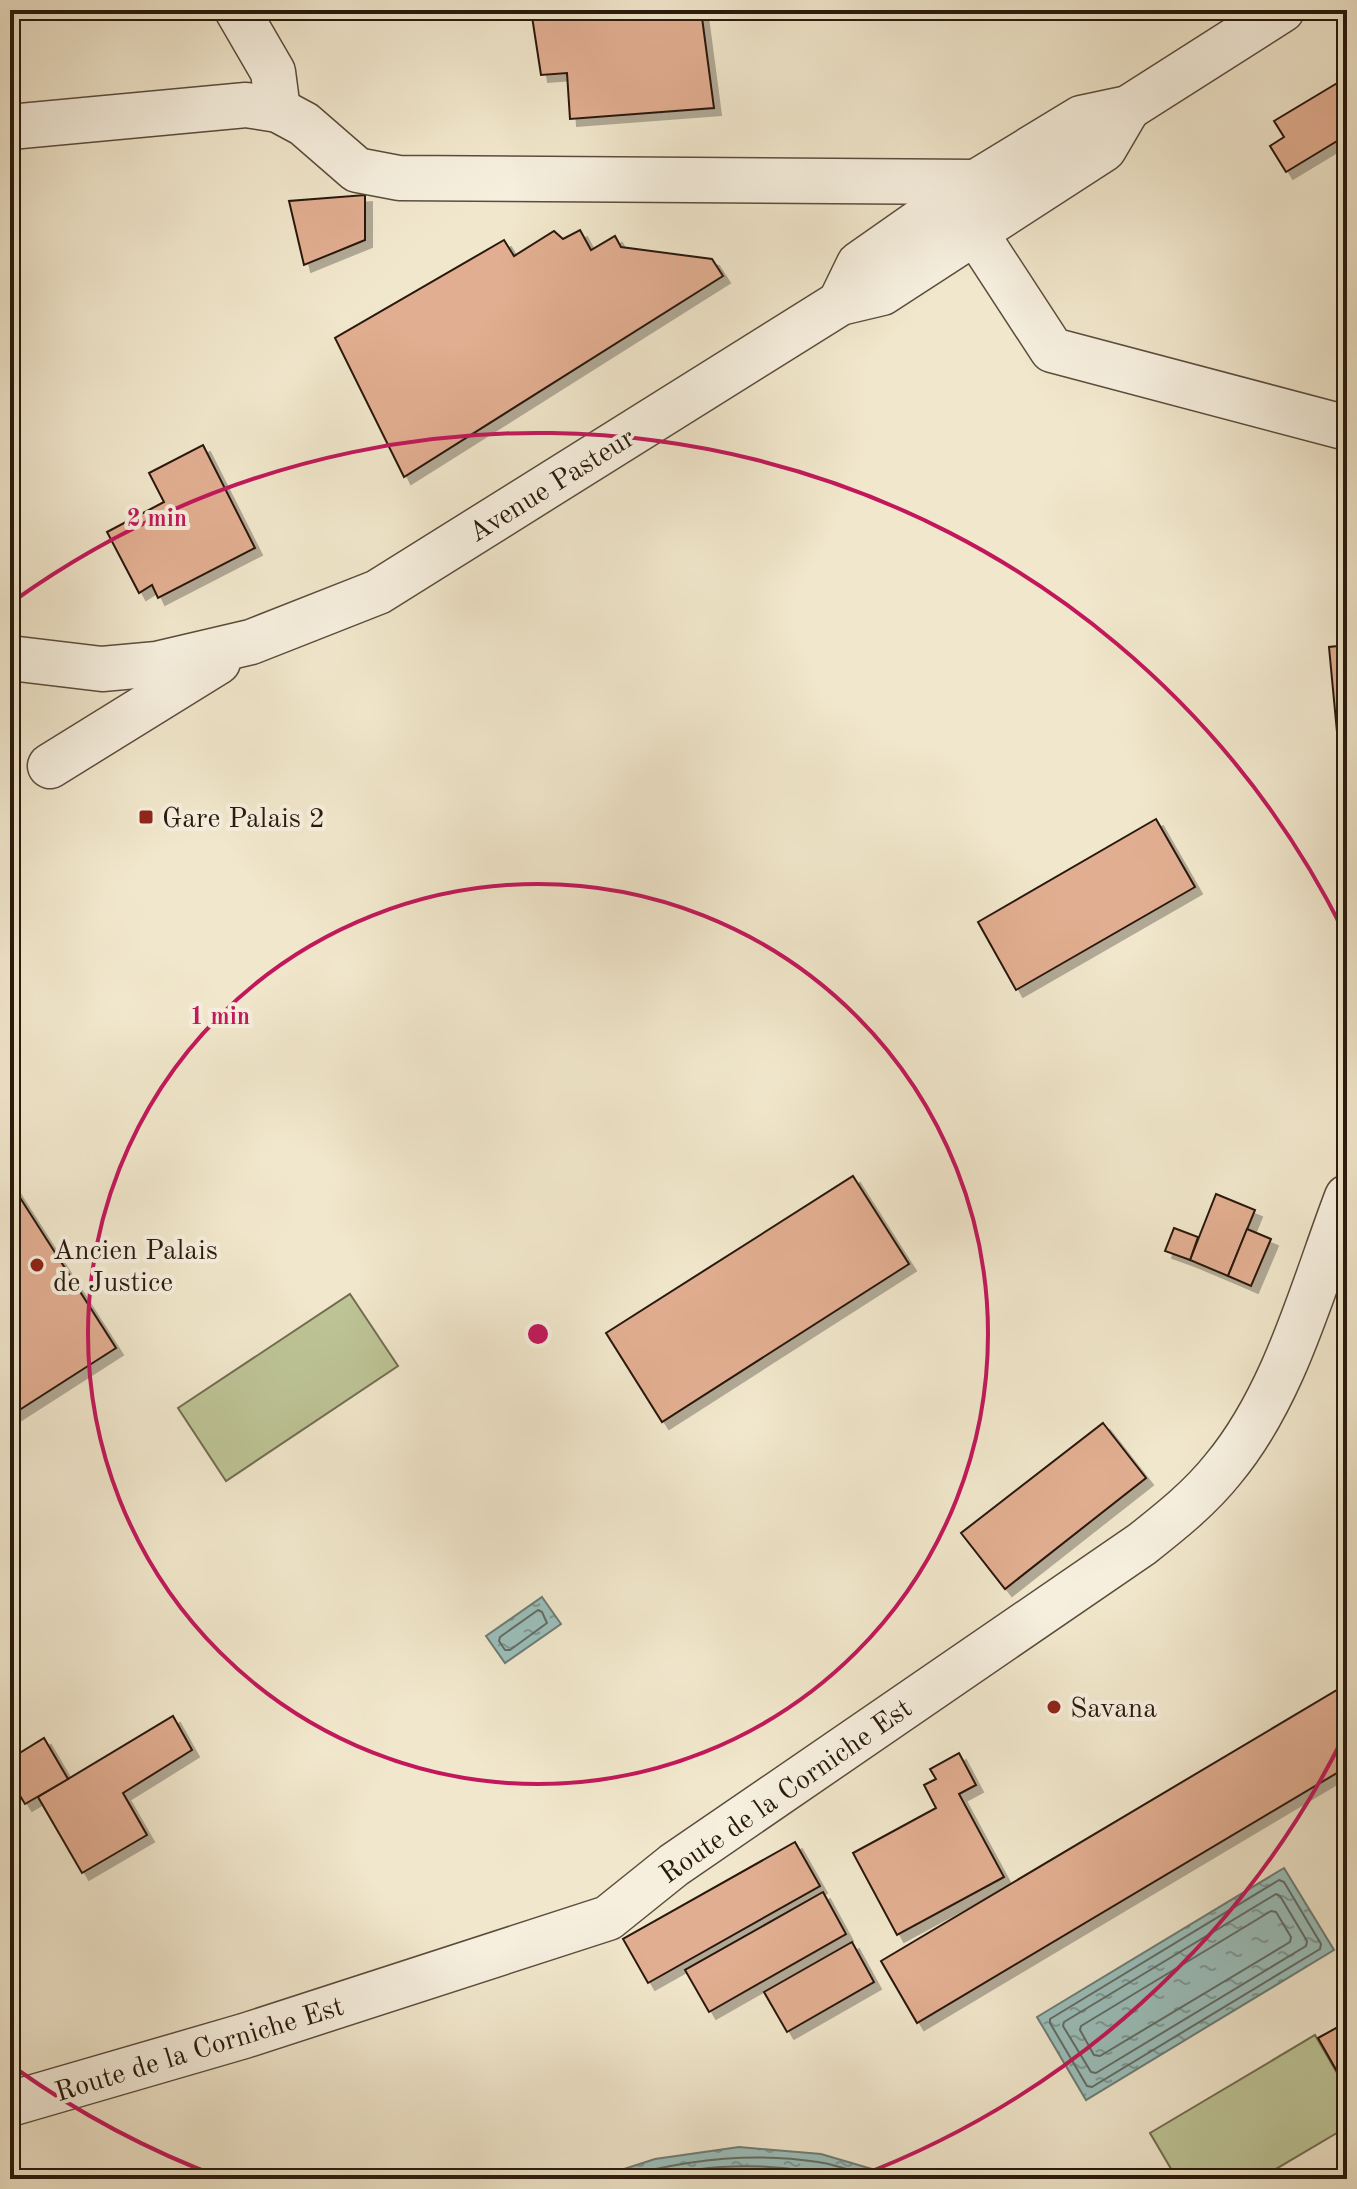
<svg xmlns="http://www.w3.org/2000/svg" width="1357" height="2189" viewBox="0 0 1357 2189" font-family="'Old Standard TT',serif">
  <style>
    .park { fill: #bdc496; stroke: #736e51; stroke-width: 2 }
    .water { fill: url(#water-ripples); stroke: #6d7d75; stroke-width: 2 }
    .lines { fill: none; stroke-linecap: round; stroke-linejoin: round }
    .shore { stroke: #626c64; stroke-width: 2 }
    .building { fill: #e2ae91; stroke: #29190c; stroke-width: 2; filter: url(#shadow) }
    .minor-casing { stroke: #5b4c3c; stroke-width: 47 }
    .minor { stroke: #f6efde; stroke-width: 44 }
    .ring { fill: none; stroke: #c2185b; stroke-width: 4 }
    .poi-dot { fill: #8f2418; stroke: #f6efde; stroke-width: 3 }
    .labels { text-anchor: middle; stroke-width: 8; stroke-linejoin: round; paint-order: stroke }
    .street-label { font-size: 28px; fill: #29190c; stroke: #f6efde }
    .poi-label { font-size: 28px; fill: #29190c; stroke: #f6efde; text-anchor: start }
    .centre { fill: #c2185b; stroke: #f6efde; stroke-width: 4 }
    .ring-label { font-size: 24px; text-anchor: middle; font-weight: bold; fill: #c2185b; stroke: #f6efde; stroke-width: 8; stroke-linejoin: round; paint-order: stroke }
  </style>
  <defs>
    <pattern id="water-ripples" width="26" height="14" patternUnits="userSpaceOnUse" patternTransform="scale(2)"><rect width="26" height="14" fill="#9bbfbb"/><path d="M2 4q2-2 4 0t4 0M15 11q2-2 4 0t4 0" fill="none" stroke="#7e9a96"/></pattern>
    <filter id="shadow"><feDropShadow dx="7" dy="7" stdDeviation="0" flood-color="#0004"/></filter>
  </defs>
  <rect width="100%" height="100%" fill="#f1e7cc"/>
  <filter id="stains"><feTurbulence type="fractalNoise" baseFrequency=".0025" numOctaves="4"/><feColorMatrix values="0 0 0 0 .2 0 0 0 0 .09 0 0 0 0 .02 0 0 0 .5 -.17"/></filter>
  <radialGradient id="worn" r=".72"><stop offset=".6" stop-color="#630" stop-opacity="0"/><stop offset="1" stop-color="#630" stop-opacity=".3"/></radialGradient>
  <g class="park">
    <path d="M350,1294L398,1366L226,1481L178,1408Z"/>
    <path d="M1315,2035L1347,2090V2127L1259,2179H1177L1150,2133Z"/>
  </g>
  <g class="water">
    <path d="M542,1597L561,1624L505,1663L486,1636Z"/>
    <path d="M1284,1868L1334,1950L1086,2100L1037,2017Z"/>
    <path d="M739,2147L821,2154L906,2179H593L655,2159Z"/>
  </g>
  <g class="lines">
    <g class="shore">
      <path d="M538,1610L542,1612L547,1623L510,1650H505L499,1641L500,1637Z"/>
      <path d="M1279,1880L1284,1882L1321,1944L1320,1949L1092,2087L1087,2086L1050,2023V2019Z"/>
      <path d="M1276,1894L1280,1896L1307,1941L1306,1946L1096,2073L1091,2072L1063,2026L1064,2022Z"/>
      <path d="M1271,1911L1276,1912L1291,1937L1290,1942L1100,2056L1094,2055L1080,2030L1081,2026Z"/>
      <path d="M615,2179C682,2160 749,2151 818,2162C838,2165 858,2173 877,2179"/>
      <path d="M651,2179C709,2162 784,2162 842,2179"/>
    </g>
  </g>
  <g class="building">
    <path d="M531,10H701L714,108L570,119L567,73L541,75Z"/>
    <path d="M1344,79L1347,84V135L1286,172L1270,146L1284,137L1274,121Z"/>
    <path d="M365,195V240L304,265L289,201Z"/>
    <path d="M580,230L591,250L615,236L621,247L712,259L723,276L404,477L335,338L504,240L514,256L554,231L563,239Z"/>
    <path d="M203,445L255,548L158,598L152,585L139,593L107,532L164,502L149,473Z"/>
    <path d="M1347,645V731L1337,732L1329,647Z"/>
    <path d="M1156,819L1195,887L1016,990L978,922Z"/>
    <path d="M853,1176L909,1264L662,1422L606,1333Z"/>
    <path d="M10,1182L116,1348L10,1416Z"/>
    <path d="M1216,1194L1255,1210L1228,1276L1190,1260Z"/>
    <path d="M1174,1228L1198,1237L1190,1260L1165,1251Z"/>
    <path d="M1247,1229L1271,1239L1251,1286L1228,1276Z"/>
    <path d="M1103,1423L1146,1478L1005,1589L961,1533Z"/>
    <path d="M1347,1684V1767L917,2023L881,1961Z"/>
    <path d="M173,1716L192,1750L123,1793L147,1835L82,1873L38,1797Z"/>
    <path d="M44,1738L68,1779L25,1804L10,1779V1759Z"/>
    <path d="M959,1753L976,1785L959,1794L1004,1877L897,1935L853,1853L936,1808L924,1785L936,1779L930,1769Z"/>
    <path d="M795,1842L820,1886L648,1983L623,1939Z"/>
    <path d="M823,1892L846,1934L709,2012L685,1970Z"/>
    <path d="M852,1942L874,1982L787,2032L764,1992Z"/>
    <path d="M1347,2022V2089L1318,2038Z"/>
  </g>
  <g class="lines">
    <defs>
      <g id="minor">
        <path d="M237,10L273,72L278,110"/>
        <path d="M10,127L246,105L278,110L304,124L357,170L399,178L976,182"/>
        <path d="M960,209L1052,350L1347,428"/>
        <path d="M840,303L859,264L976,182L1081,118L1128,108L1282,10"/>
        <path d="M10,658L102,669L157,664L251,642L378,592L840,303L882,293L1104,149L1128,108"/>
        <path d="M50,766L218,662"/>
        <path d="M10,2104L244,2036L608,1918L674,1865L1142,1544C1171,1521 1200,1498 1223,1469C1285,1395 1313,1286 1347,1197"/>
      </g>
    </defs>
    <use href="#minor" class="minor-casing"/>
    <use href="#minor" class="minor"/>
  </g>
  <g class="ring">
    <circle cx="538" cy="1334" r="450"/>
    <path d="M1344 1736A901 901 0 0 1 854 2178M222 2178A901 901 0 0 1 15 2068M15 600A901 901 0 0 1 1344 932"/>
  </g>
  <g class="poi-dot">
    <rect x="138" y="809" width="16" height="16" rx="4"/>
    <circle cx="37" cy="1265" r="8"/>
    <circle cx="1054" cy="1707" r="8"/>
  </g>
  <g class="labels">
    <g class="street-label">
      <text transform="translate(551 484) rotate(-32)" y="10">Avenue Pasteur</text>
      <text transform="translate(785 1790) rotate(-35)" y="10">Route de la Corniche Est</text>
      <text transform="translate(199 2048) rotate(-17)" y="10">Route de la Corniche Est</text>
    </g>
    <g class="poi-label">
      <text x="162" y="827">Gare Palais 2</text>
      <text x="53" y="1259">Ancien Palais<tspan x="53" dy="32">de Justice</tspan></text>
      <text x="1070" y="1717">Savana</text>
    </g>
  </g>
  <circle cx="538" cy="1334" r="12" class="centre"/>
  <g class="ring-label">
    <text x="157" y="526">2 min</text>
    <text x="220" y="1024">1 min</text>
  </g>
  <rect width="1357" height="2189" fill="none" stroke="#f1e7cc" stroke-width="40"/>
  <rect x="12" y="12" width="1333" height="2165" fill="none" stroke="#29190c" stroke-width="4"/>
  <rect x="20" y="20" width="1317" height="2149" fill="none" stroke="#29190c" stroke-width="2"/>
  <rect width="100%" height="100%" filter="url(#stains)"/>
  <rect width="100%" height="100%" fill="url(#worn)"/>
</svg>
